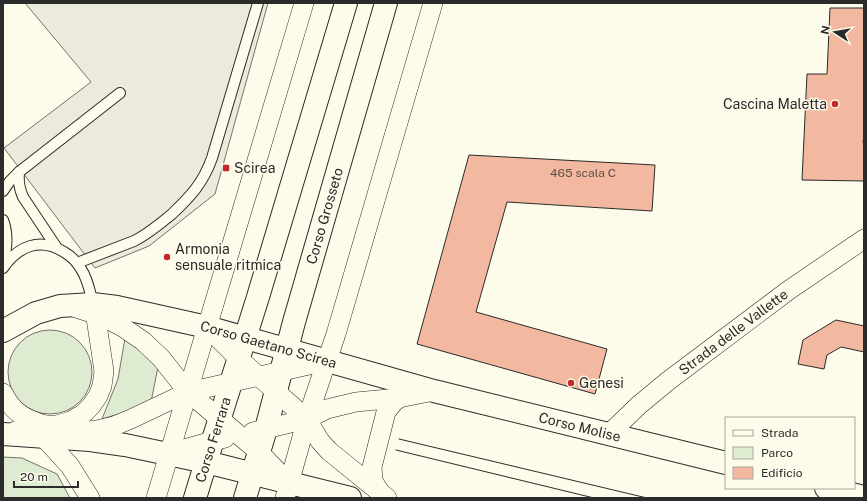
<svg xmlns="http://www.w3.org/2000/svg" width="867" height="501" viewBox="0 0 867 501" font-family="'Public Sans',sans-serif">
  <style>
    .green { fill: #deebd1; stroke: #74746e }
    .parking { fill: #eceadb; stroke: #74746e }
    .building { fill: #f2b8a0; stroke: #2b2b2b }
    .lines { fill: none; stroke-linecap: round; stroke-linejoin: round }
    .lane-casing { stroke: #2b2b2b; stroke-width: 12 }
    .street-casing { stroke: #2b2b2b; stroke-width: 20 }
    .secondary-casing { stroke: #2b2b2b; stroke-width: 24 }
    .lane { stroke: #fdfbea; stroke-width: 10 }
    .street { stroke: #fdfbea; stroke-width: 19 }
    .secondary { stroke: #fdfbea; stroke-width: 22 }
    .tram { stroke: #2b2b2b; stroke-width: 1 }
    .poi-dot { fill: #c62828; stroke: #fdfbea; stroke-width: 1.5 }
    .labels { text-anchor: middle; stroke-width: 3; stroke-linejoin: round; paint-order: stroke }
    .number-label { font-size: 12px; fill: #5d4e48 }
    .poi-label { font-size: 14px; fill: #2b2b2b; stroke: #fdfbea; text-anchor: start }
    .street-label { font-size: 14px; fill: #2b2b2b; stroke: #fdfbea }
  </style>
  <rect width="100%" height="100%" fill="#fdfbea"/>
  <g class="green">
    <circle cx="50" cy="372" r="42"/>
    <path d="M125,338L150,357L158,367L151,402L125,412L102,419L118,379Z"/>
    <path d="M3,457L22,458L57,474L70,498H3Z"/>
  </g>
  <path class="parking" d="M25,3H268L215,194L149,246L95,268L4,148L91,82Z"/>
  <g class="building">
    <path d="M830,8H864V134L863,143H864V181L802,180L807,74H827Z"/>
    <path d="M469,155L655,165L652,211L507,202L476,312L607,349L595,394L417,344Z"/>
    <path d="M836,320L864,326V352L841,347L827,355L824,369L798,364L803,340Z"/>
  </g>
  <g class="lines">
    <defs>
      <g id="lane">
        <path d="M19,172C18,181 19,188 23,197L57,248"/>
        <path d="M3,191L10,181L19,172L120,93"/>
        <path d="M3,220C9,235 6,251 3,267"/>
        <path d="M77,263L134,241C148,234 160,224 172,214C191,196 203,183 212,158L258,3"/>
        <path d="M3,268C18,246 40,237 64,252C71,256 77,262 81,269C88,279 90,292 93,304"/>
      </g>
      <g id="street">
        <path d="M76,308L98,315L111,321L124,328L143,341L161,358L188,392L259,452L290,484"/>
        <path d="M207,327L239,359L307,419L320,441L329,451L387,498"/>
        <path d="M3,393C13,413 25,419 45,425"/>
        <path d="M37,430L70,466L90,498"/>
        <path d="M15,431L45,425H57L71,421L83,414L91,406L98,396L102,386L104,371L94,305"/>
        <path d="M253,432L307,419L327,409L356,402L399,398L434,391"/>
        <path d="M72,433L97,430L114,426L131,419L188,392L327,361"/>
        <path id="s1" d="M609,434L639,405L668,381L789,290L864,239"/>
        <path d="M170,453L213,441L225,438"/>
        <path d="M380,492L373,481L372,467L386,412L393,403L399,398"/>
        <path d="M156,498L304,3"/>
        <path d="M285,498L307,419L336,334L433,3"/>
      </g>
      <g id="secondary">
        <path id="s2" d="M3,331L36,313L60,306L93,304L117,307L207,327L434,391L726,463"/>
        <path d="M3,434L90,440L125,445L206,462L350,498"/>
        <path d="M826,488L864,497"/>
        <path id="s3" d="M195,498L206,462L258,297L346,3"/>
        <path id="s4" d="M245,498L266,429L294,322L386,3"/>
      </g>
    </defs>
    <use href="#lane" class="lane-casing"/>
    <use href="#street" class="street-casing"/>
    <use href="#secondary" class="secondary-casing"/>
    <use href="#lane" class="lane"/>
    <use href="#street" class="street"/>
    <use href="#secondary" class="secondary"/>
    <g class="tram">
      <path d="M399,439L647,498"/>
      <path d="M396,450L594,498"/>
    </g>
  </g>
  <g class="poi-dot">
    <circle cx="835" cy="104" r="4"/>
    <rect x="222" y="164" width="8" height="8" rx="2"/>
    <circle cx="167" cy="257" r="4"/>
    <circle cx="571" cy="383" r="4"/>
  </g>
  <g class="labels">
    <g class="number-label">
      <text x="583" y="177">465 scala C</text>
    </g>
    <g class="poi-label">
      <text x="827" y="109" text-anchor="end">Cascina Maletta</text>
      <text x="234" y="173">Scirea</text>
      <text x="175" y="254">Armonia<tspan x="175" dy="16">sensuale ritmica</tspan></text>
      <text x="579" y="388">Genesi</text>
    </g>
    <g class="street-label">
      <text dy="5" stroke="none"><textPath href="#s4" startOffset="293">Corso Grosseto</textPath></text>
      <text dy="5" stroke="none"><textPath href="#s1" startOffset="161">Strada delle Vallette</textPath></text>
      <text dy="5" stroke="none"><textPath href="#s2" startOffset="276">Corso Gaetano Scirea</textPath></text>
      <text dy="5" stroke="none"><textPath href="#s2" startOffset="598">Corso Molise</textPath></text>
      <text dy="5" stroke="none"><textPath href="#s3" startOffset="61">Corso Ferrara</textPath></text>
    </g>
  </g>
  <rect width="867" height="501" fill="none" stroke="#2b2b2b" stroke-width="8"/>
  <rect x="725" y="417" width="130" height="72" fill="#fdfbea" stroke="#a9a89e"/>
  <rect x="733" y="430" width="20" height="6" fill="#fdfbea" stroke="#a9a89e"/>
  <text x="761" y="437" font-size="12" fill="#2b2b2b">Strada</text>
  <rect x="733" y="447" width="20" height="12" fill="#deebd1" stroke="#a9a89e"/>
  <text x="761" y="457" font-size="12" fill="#2b2b2b">Parco</text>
  <rect x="733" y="467" width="20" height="12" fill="#f2b8a0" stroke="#a9a89e"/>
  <text x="761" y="477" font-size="12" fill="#2b2b2b">Edificio</text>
  <g transform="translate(835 32) rotate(282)" stroke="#fdfbea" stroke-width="3" paint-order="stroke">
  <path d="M0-3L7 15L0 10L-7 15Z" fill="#2b2b2b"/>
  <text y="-6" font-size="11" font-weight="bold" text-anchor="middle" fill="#2b2b2b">N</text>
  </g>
  <path d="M14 481v6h64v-6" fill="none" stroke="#2b2b2b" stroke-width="2"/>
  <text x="20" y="481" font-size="12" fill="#2b2b2b" stroke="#fdfbea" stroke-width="3" paint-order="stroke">20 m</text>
</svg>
